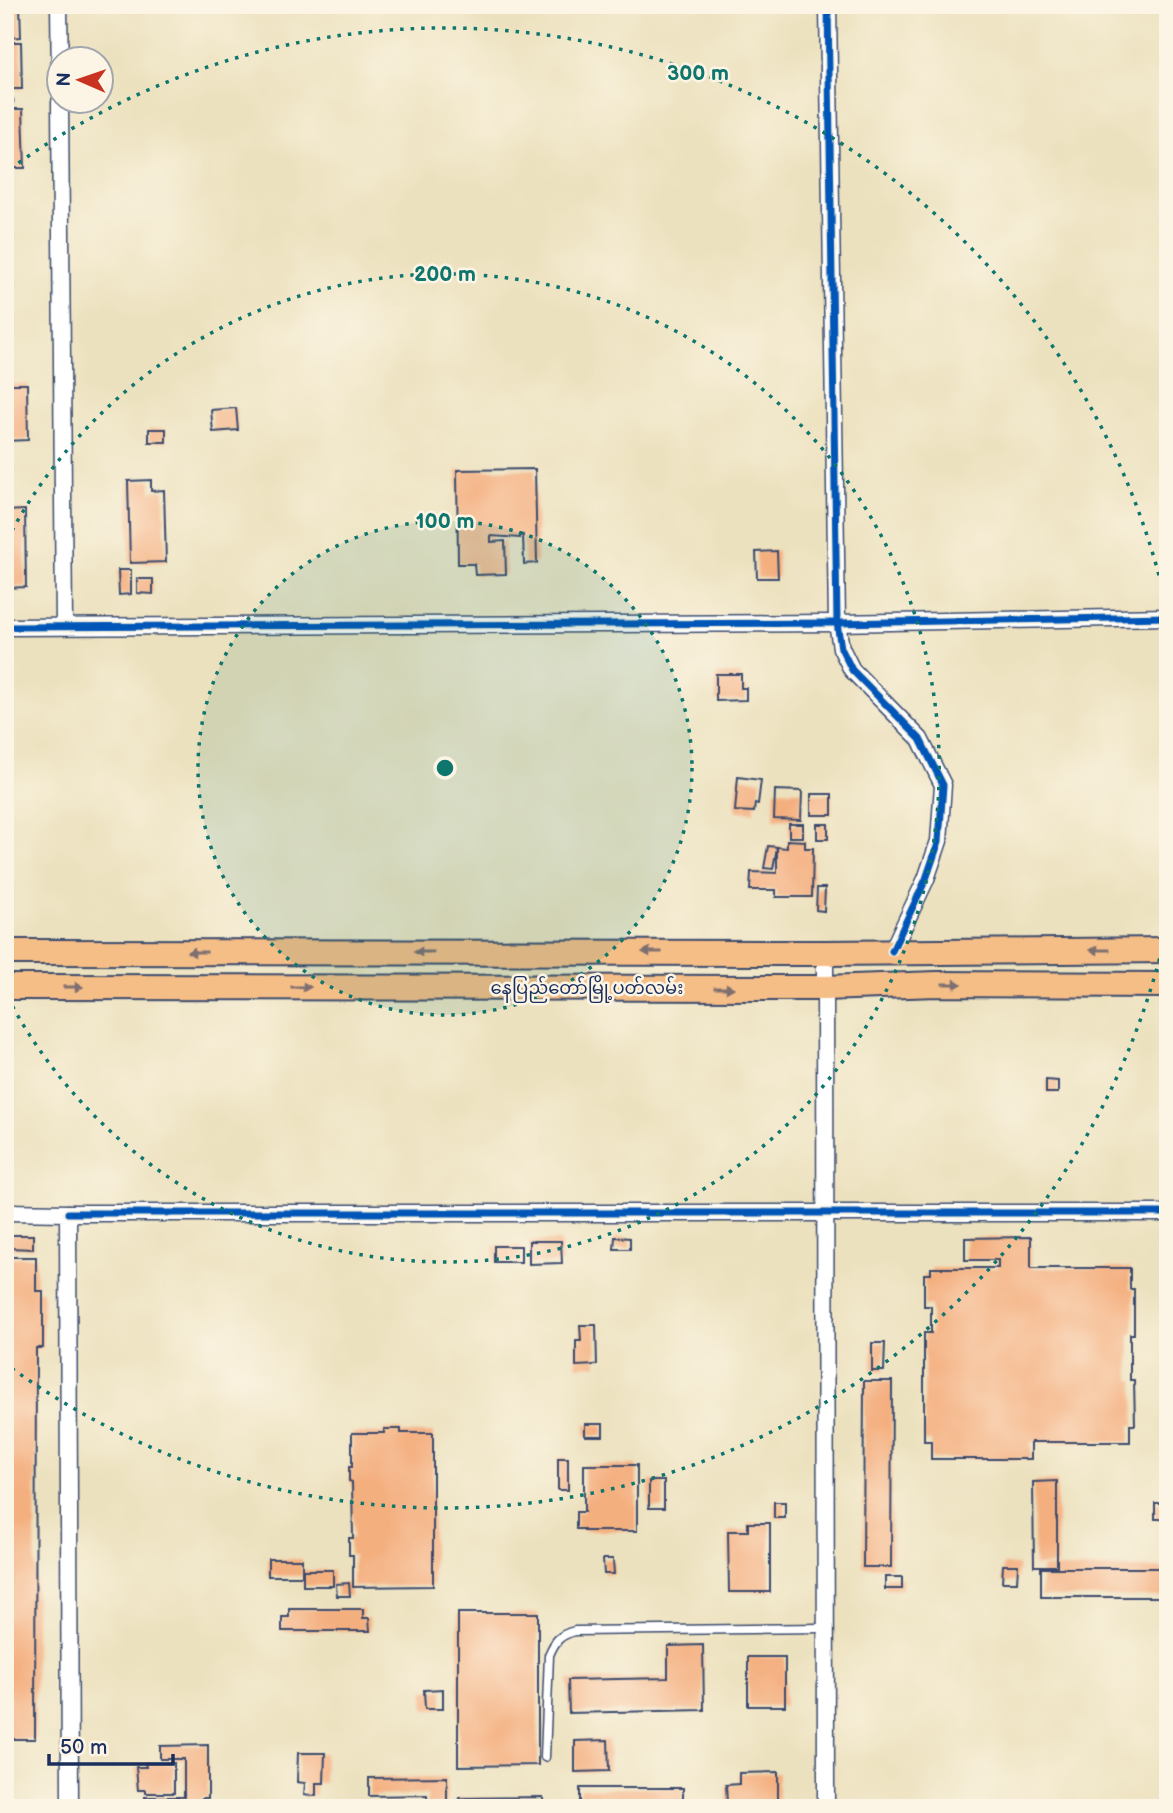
<svg xmlns="http://www.w3.org/2000/svg" width="1173" height="1813" viewBox="0 0 1173 1813" font-family="'Balsamiq Sans','Noto Sans Myanmar',sans-serif">
  <style>
    .building { fill: #f4af7f }
    .lines { fill: none; stroke-linecap: round; stroke-linejoin: round }
    .service-casing { stroke: #3a4a6c; stroke-width: 11 }
    .minor-casing { stroke: #3a4a6c; stroke-width: 19 }
    .primary-casing { stroke: #3a4a6c; stroke-width: 28 }
    .service { stroke: #fff; stroke-width: 8 }
    .minor { stroke: #fff; stroke-width: 16 }
    .primary { stroke: #f6be87; stroke-width: 24 }
    .cycleway-casing { stroke: #fcf5e5; stroke-width: 11 }
    .cycleway { stroke: #0057b8; stroke-width: 7 }
    .oneway { fill: #7e6f70 }
    .ring { fill: none; stroke: #0f766e; stroke-width: 3.5; stroke-dasharray: 3.5 7 }
    .labels { text-anchor: middle; stroke-width: 5; stroke-linejoin: round; paint-order: stroke }
    .street-label { font-size: 18px; fill: #1b2f5e; stroke: #fcf5e5 }
    .centre { fill: #0f766e; stroke: #fcf5e5; stroke-width: 3.5 }
    .ring-label { font-size: 21px; text-anchor: middle; font-weight: bold; fill: #0f766e; stroke: #fcf5e5; stroke-width: 5; stroke-linejoin: round; paint-order: stroke }
  </style>
  <rect width="100%" height="100%" fill="#fcf5e5"/>
  <filter id="ink" filterUnits="userSpaceOnUse"><feTurbulence type="fractalNoise" baseFrequency=".0143" numOctaves="2"/><feDisplacementMap in="SourceGraphic" scale="14" xChannelSelector="R" yChannelSelector="G"/><feConvolveMatrix kernelMatrix="1 2 1 2 8 2 1 2 1" color-interpolation-filters="sRGB"/></filter>
  <filter id="wash" filterUnits="userSpaceOnUse"><feTurbulence type="fractalNoise" baseFrequency=".00686" numOctaves="4" result="noise"/><feDisplacementMap in="SourceGraphic" scale="28" xChannelSelector="R" yChannelSelector="G"/><feGaussianBlur stdDeviation="1.57" result="paint"/><feColorMatrix in="noise" values="0 0 0 0 0 0 0 0 0 0 0 0 0 0 0 0 0 1.4 0 .05"/><feComposite in="paint" operator="in"/></filter>
  <g filter="url(#wash)">
    <rect width="100%" height="100%" fill="#ece1be"/>
    <g id="blocks">
      <g class="building">
        <path d="M5,5H20L21,37L5,38Z"/>
        <path d="M5,42H21L22,89H5Z"/>
        <path d="M5,109H23L25,168H5Z"/>
        <path d="M5,384H27L28,440L5,441Z"/>
        <path d="M236,408L238,430L213,432L211,410Z"/>
        <rect x="149" y="429" width="17" height="13"/>
        <path d="M535,469L537,563L524,564L523,535H520V538L491,536V542L505,541L506,574L475,575L474,564H458L457,470Z"/>
        <path d="M151,480V491L164,490L166,562L130,563L128,481Z"/>
        <path d="M25,510L26,587L5,588V511Z"/>
        <path d="M777,551L778,578H757L756,552Z"/>
        <path d="M118,570H131V594L119,595Z"/>
        <path d="M137,579H153V594L137,593Z"/>
        <path d="M716,674H741V688H746V700L716,701Z"/>
        <path d="M738,777L761,780L758,804L755,803L754,812L735,811Z"/>
        <path d="M775,790L802,791L801,820L774,819Z"/>
        <rect x="811" y="794" width="21" height="21"/>
        <rect x="789" y="824" width="14" height="13"/>
        <rect x="817" y="824" width="11" height="15"/>
        <path d="M787,840L805,841V848H813L812,897H776V890H750L751,872L777,873V847L787,848Z"/>
        <path d="M768,846L777,847L773,869L764,868Z"/>
        <path d="M817,888H825L824,911L816,910Z"/>
        <path d="M1046,1080L1058,1081V1093H1046Z"/>
        <path d="M9,1235H33V1249L9,1248Z"/>
        <path d="M615,1237L630,1238V1249H614Z"/>
        <path d="M1031,1237V1268H1130V1289H1134V1334H1130V1380H1134L1135,1425H1130V1442H1031V1459H931V1441H924V1333H931V1306H924V1274H931V1268H998V1260H965V1238Z"/>
        <path d="M529,1241H561L562,1263L529,1264Z"/>
        <rect x="494" y="1246" width="27" height="16"/>
        <path d="M5,1257H36V1291H43V1348H36L35,1739H5Z"/>
        <path d="M580,1325H596L597,1365L576,1366V1341H581Z"/>
        <path d="M872,1343H885L884,1371H872Z"/>
        <path d="M864,1381H892L891,1567H863Z"/>
        <rect x="585" y="1424" width="18" height="12"/>
        <path d="M384,1429H401V1433H433V1586L353,1587V1555H349V1538H353L352,1482L349,1481V1467H352V1433H384Z"/>
        <rect x="558" y="1458" width="10" height="32"/>
        <path d="M584,1465H637V1531H584V1529H576V1512H584Z"/>
        <rect x="649" y="1481" width="15" height="27"/>
        <path d="M1057,1481V1566H1034L1033,1482Z"/>
        <rect x="774" y="1502" width="11" height="16"/>
        <rect x="1155" y="1503" width="13" height="16"/>
        <path d="M748,1523H770V1592H729L728,1531H748Z"/>
        <rect x="268" y="1559" width="34" height="17"/>
        <path d="M603,1559H613L614,1574H604Z"/>
        <path d="M1003,1565H1018L1017,1582H1002Z"/>
        <rect x="1041" y="1568" width="127" height="29"/>
        <rect x="303" y="1570" width="30" height="16"/>
        <rect x="885" y="1577" width="17" height="12"/>
        <path d="M349,1583L350,1596H337L336,1584Z"/>
        <path d="M289,1609H363V1618H369L370,1631H282V1617H289Z"/>
        <path d="M458,1613H538V1765L458,1766Z"/>
        <path d="M703,1645L704,1710L569,1713L568,1680L668,1678V1646Z"/>
        <rect x="748" y="1657" width="37" height="49"/>
        <path d="M443,1689V1709H425L424,1690Z"/>
        <path d="M608,1740L609,1771L575,1772V1741Z"/>
        <path d="M208,1745V1798H202V1807H145V1797H184V1759H160V1746Z"/>
        <path d="M298,1753H325L324,1783H316V1796L304,1795L305,1783L297,1782Z"/>
        <path d="M145,1763H174V1793H146V1790H138L136,1767H146Z"/>
        <path d="M778,1772V1808H740V1803H727L726,1785L739,1784V1773Z"/>
        <path d="M447,1777V1804L427,1805V1795L369,1796V1778Z"/>
        <rect x="580" y="1788" width="103" height="20"/>
        <path d="M543,1797V1808H459V1798Z"/>
      </g>
    </g>
  </g>
  <g filter="url(#ink)">
    <use href="#blocks" fill-opacity="0" stroke="#3a4a6c" stroke-width="2"/>
    <g class="lines">
      <defs>
        <g id="service">
          <path d="M5,102L9,101"/>
          <path d="M545,1757L549,1655C555,1641 559,1635 575,1631L824,1628"/>
        </g>
        <g id="minor">
          <path d="M59,5L60,83"/>
          <path d="M828,5L837,623L841,648L852,670L920,739L943,785L939,841L926,879L892,951"/>
          <path d="M60,102L64,626"/>
          <path d="M5,627L837,623L1168,617"/>
          <path d="M825,953L826,1808"/>
          <path d="M5,1212L68,1213L70,1808"/>
          <path d="M68,1213H1168"/>
        </g>
        <g id="primary">
          <path d="M5,952L825,953L1168,950"/>
          <path d="M5,987L824,988L937,984L1168,985"/>
        </g>
      </defs>
      <use href="#service" class="service-casing"/>
      <use href="#minor" class="minor-casing"/>
      <use href="#primary" class="primary-casing"/>
      <use href="#service" class="service"/>
      <use href="#minor" class="minor"/>
      <use href="#primary" class="primary"/>
      <defs>
        <g id="cycleway">
          <path d="M828,5L837,623L841,648L852,670L920,739L943,785L939,841L926,879L892,951"/>
          <path d="M5,627L837,623L1168,617"/>
          <path d="M68,1213H1168"/>
        </g>
      </defs>
      <use href="#cycleway" class="cycleway-casing"/>
      <use href="#cycleway" class="cycleway"/>
    </g>
    <defs><path id="oneway-solid" d="M-6-.8H1V-3.2L6.5 0L1 3.2V.8H-6Z" transform="scale(1.75)"/></defs>
    <g class="oneway">
      <use href="#oneway-solid" transform="translate(1100 950) rotate(180)"/>
      <use href="#oneway-solid" transform="translate(197 952) rotate(-180)"/>
      <use href="#oneway-solid" transform="translate(424 952) rotate(-180)"/>
      <use href="#oneway-solid" transform="translate(652 952) rotate(-180)"/>
      <use href="#oneway-solid" transform="translate(952 984)"/>
      <use href="#oneway-solid" transform="translate(73 987)"/>
      <use href="#oneway-solid" transform="translate(301 987)"/>
      <use href="#oneway-solid" transform="translate(724 988)"/>
    </g>
  </g>
  <circle cx="445" cy="768" r="247" fill="#0f766e" fill-opacity=".12"/>
  <g class="ring">
    <circle cx="445" cy="768" r="247"/>
    <path d="M7 540A494 494 0 1 1 7 996"/>
    <path d="M1167 928A740 740 0 0 1 10 1367M10 169A740 740 0 0 1 1167 608"/>
  </g>
  <g class="labels">
    <g class="street-label">
      <text x="587" y="994">နေပြည်တော်မြို့ပတ်လမ်း</text>
    </g>
  </g>
  <circle cx="445" cy="768" r="10" class="centre"/>
  <g class="ring-label">
    <text x="698" y="80">300 m</text>
    <text x="445" y="281">200 m</text>
    <text x="445" y="528">100 m</text>
  </g>
  <rect width="1173" height="1813" fill="none" stroke="#fcf5e5" stroke-width="28"/>
  <g transform="translate(80 80) rotate(272)"><circle r="33" fill="#fcf5e5" stroke="#a2a6af" stroke-width="2"/>
  <path d="M0-5L12 26L0 18L-12 26Z" fill="#c8321e"/>
  <text y="-10" font-size="19" font-weight="bold" text-anchor="middle" fill="#1b2f5e">N</text>
  </g>
  <path d="M49 1754v10h124v-10" fill="none" stroke="#1b2f5e" stroke-width="3.5"/>
  <text x="60" y="1754" font-size="21" fill="#1b2f5e" stroke="#fcf5e5" stroke-width="5" paint-order="stroke">50 m</text>
</svg>
